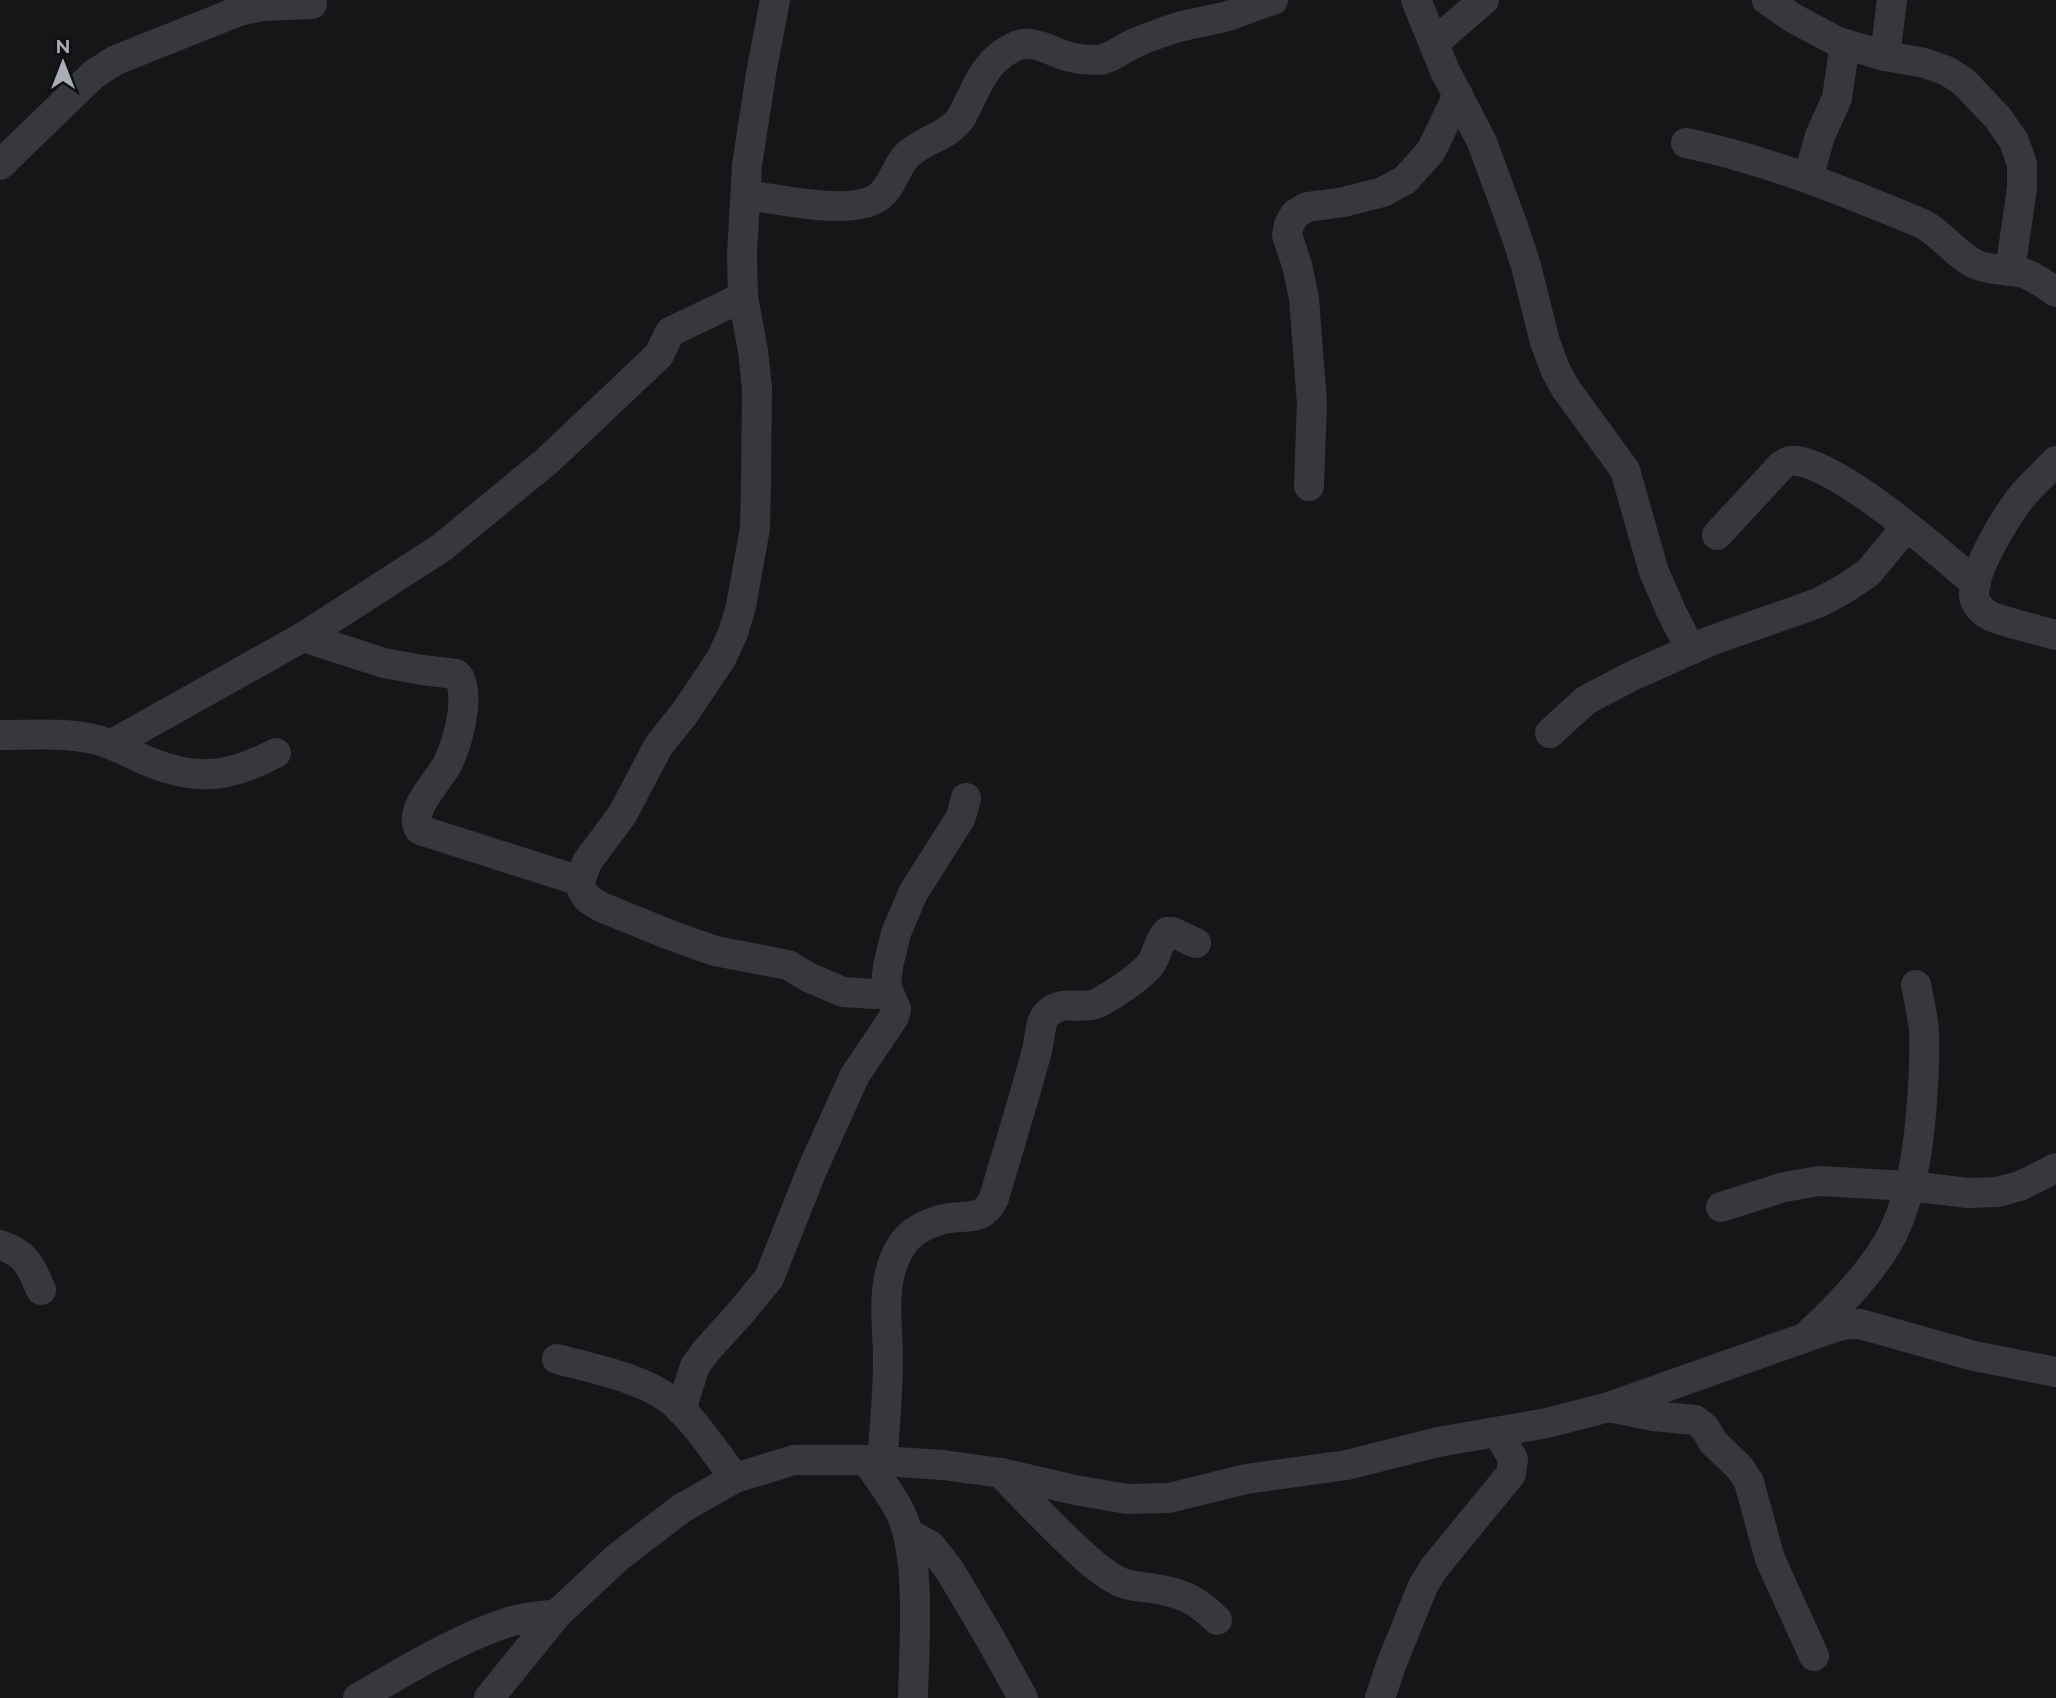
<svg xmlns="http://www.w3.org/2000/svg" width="2056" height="1698" viewBox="0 0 2056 1698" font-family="Raleway,sans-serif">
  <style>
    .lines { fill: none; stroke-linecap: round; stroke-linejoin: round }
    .minor { stroke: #37383d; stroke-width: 30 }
  </style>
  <rect width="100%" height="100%" fill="#161618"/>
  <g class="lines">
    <g class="minor">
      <path d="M775,0L761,74L747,165L742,254L743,297L753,351L757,388L756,484L755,528L741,606L733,633L721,659L684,714L659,745L622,815L587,862L580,881L582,890L588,899L601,907L670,935L715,951L788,965L808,977L843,992L874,994L887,992"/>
      <path d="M1416,0L1445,71L1482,142L1515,232L1526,266L1545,342L1556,371L1566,389L1625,470L1654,572L1672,613L1691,650"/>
      <path d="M1767,0L1793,18L1838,42L1885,56L1925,63L1947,71L1964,82L1998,118L2014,141L2022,164V188L2010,271"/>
      <path d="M1434,43L1484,0"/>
      <path d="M1885,56L1892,0"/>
      <path d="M1686,143C1768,160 1846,192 1923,224C1943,235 1955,254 1975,264C1990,271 2007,269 2023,273C2036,277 2045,285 2056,292"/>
      <path d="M0,165L94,74L116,60L239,11L262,6L312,4"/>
      <path d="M1808,178L1820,136L1837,98L1845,44"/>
      <path d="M746,195C779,199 849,216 877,198C894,187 895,164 911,152C927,139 952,134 962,116C977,88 984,60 1016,46C1032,39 1051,51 1066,56C1076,59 1087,60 1098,60C1111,59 1120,50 1131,45C1141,40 1151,36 1161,33C1182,24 1206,22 1228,16C1243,11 1257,5 1273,0"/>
      <path d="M2056,461C2044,474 2029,486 2019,500C2004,520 1974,570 1974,593C1974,601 1978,607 1984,612C1994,621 2040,630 2056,635"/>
      <path d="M1309,486L1312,403L1304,298L1297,265L1287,235L1289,225L1295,214L1307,207L1344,202L1383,192L1405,180L1431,151L1458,95"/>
      <path d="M1717,535L1781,466C1784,464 1786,462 1790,461C1830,456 1944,556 1976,584"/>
      <path d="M303,637L384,663L422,670L456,674L459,677C470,700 458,741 448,763C440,780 406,811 420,830L580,881"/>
      <path d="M1550,733L1586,700L1632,676L1710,641L1818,603L1844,589L1868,573L1907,526"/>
      <path d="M0,735C32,735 66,732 97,740C117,745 134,756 152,763C200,782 232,776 276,753"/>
      <path d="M112,744L303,637L441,548L547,461L659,355L670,332L743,297"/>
      <path d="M1721,1207L1784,1187L1819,1181L1909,1186L1968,1193L1997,1192L2020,1186L2056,1168"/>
      <path d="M0,1245C26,1253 31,1266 41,1290"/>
      <path d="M1811,1332C1840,1305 1875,1269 1893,1233C1915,1187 1920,1136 1923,1086C1924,1068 1925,1050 1924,1032C1923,1016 1919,1000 1916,985"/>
      <path d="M557,1359C594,1369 643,1378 673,1402C697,1423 715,1453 735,1478"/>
      <path d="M1609,1407L1653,1416L1695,1420L1705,1428L1713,1442L1740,1468L1749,1482L1770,1559L1814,1656"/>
      <path d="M681,1410L695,1366L706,1351L742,1311L769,1278L812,1170L855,1075L894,1017L896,1009L886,986L888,966L896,933L913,893L961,817L966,798"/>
      <path d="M866,1460C877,1476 890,1492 899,1510C922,1553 914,1648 913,1698"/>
      <path d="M882,1461C885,1427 888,1393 888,1359C888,1332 883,1300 890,1273C894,1257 901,1242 914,1232C922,1227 934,1221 944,1219C965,1214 983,1223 994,1198C1008,1150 1023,1102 1036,1054C1040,1043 1039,1022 1047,1014C1064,998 1079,1011 1098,1003C1113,995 1139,978 1150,965C1158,955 1157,942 1167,932H1172L1196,943"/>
      <path d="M1001,1473C1024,1497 1046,1520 1069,1542C1085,1557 1100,1572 1120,1582C1129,1586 1141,1587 1151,1588C1182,1593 1196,1599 1217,1620"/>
      <path d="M908,1533L931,1546L949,1569L991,1640L1023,1698"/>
      <path d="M358,1698C403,1672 460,1637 509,1622C524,1617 542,1616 557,1614"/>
      <path d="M489,1698L557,1614L618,1557L682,1508L735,1478L794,1460H866L943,1465L1001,1473L1075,1490L1127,1499L1169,1498L1246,1479L1347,1465L1438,1442L1547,1423L1609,1407L1832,1328L1848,1324H1860L1974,1356L2056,1372"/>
      <path d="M1380,1698L1391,1665L1423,1586L1434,1568L1511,1474L1513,1459L1498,1433"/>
    </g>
  </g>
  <g transform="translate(63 63)" stroke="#111113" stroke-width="5" paint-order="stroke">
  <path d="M0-5L12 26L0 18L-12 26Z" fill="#a8adb8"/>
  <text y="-10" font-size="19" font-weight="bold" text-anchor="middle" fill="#a8adb8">N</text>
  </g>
</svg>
